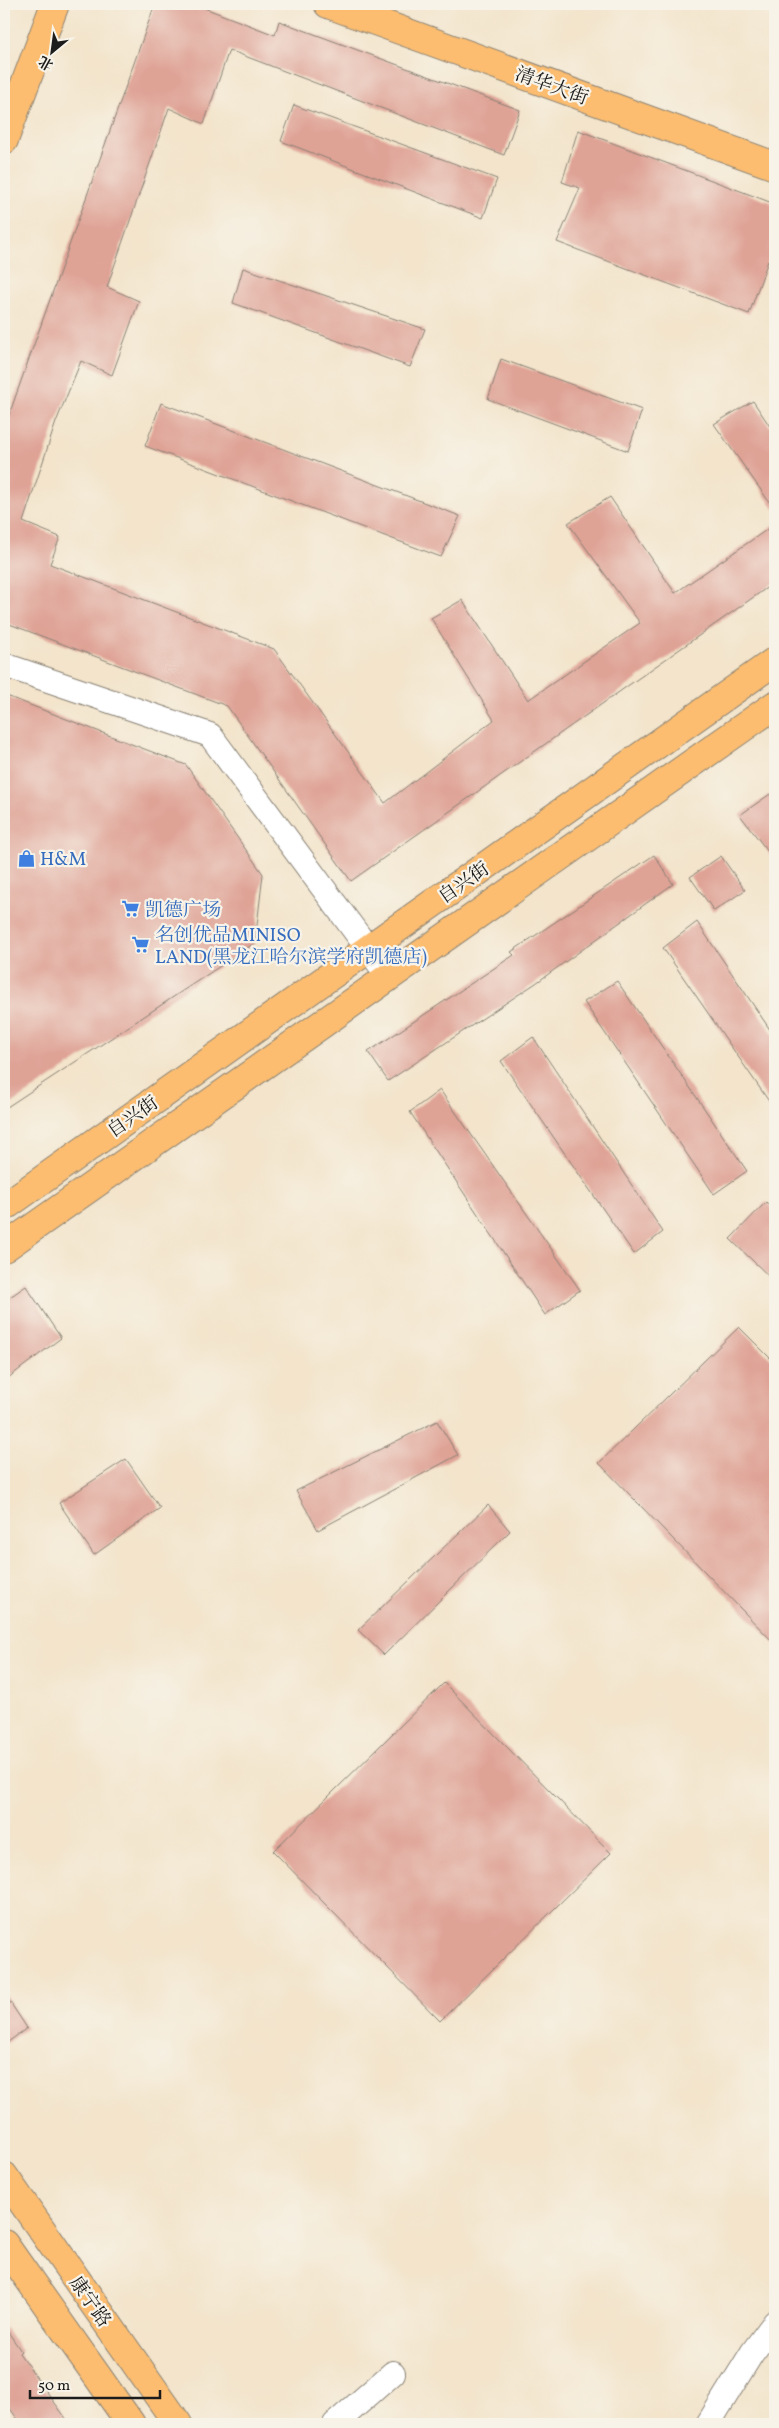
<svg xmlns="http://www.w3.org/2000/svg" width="779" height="2428" viewBox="0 0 779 2428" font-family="Vollkorn,'Noto Serif SC',serif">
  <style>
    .building { fill: #dfa396 }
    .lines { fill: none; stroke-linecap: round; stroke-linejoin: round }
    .minor-casing { stroke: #888074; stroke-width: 26 }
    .major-casing { stroke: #888074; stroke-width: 30 }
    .highway-casing { stroke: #888074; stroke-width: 30 }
    .minor { stroke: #fff; stroke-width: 24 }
    .major { stroke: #fcbd6f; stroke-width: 28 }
    .highway { stroke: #fcbd6f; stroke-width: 28 }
    .labels { text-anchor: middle; stroke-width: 4.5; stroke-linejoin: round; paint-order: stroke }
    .street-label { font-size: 19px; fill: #1c1c1c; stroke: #f7f3e8 }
    .shop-label { font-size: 19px; fill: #366cbe; stroke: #f7f3e8; text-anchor: start }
  </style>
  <rect width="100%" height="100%" fill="#f7f3e8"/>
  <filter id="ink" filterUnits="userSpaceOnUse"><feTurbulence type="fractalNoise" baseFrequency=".02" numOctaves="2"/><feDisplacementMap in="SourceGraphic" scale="10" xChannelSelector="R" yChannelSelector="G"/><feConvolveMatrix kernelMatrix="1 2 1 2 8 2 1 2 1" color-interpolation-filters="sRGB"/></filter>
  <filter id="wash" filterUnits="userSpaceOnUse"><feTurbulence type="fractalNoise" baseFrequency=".0096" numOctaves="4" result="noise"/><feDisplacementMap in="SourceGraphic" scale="20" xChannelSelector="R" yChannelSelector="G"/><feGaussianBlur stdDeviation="1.12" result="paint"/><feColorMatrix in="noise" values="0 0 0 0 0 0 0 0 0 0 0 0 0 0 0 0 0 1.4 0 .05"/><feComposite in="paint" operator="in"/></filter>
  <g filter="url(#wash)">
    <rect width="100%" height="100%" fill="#f3e4cb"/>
    <g id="blocks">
      <g class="building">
        <path d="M155,4H194L275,35L279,21L520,110L504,155L229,50L204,124L169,108L107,287L139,301L112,375L81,361L56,422L23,522L60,537L50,564L274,649L385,803L494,720L431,618L462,600L528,700L640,623L568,523L610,497L675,593L775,524V582L351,881L227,706L4,622V429Z"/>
        <path d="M294,105L497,179L483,218L281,141Z"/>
        <path d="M578,130L775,204V264L768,261L749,314L557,242L580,188L562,182Z"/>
        <path d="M243,268L425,329L410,367L233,303Z"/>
        <path d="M501,359L642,410L628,451L488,399Z"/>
        <path d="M753,401L775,434V510L714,424Z"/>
        <path d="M161,403L460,516L441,557L145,446Z"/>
        <path d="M4,695L186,765L263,874L255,943L4,1109Z"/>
        <path d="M770,794L775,801V861L740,815Z"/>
        <path d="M654,855L673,884L536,983L388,1081L368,1052L514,955L511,952Z"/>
        <path d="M721,856L745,890L714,911L690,877Z"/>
        <path d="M697,922L775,1037V1110L663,948Z"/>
        <path d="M617,981L747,1171L714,1194L584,1002Z"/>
        <path d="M533,1037L663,1232L634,1254L501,1061Z"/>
        <path d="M440,1090L580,1290L545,1315L410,1112Z"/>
        <path d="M766,1202L775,1212V1282L730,1239Z"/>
        <path d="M26,1286L61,1338L4,1381V1301Z"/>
        <path d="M739,1327L775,1363V1644L599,1463Z"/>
        <path d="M437,1421L458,1455L318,1530L296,1491Z"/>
        <path d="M126,1459L160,1508L94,1555L59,1503Z"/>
        <path d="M488,1505L510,1531L384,1655L358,1630Z"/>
        <path d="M444,1683L611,1853L440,2021L273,1851Z"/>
        <path d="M4,1993L27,2028L4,2045Z"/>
        <path d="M4,2326L21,2351L19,2353L70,2424H21L4,2400Z"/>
      </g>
    </g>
  </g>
  <g filter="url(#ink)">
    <use href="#blocks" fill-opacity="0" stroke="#888074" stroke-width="1"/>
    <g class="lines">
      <defs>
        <g id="minor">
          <path d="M4,665L210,735L389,977"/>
          <path d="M335,2424L393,2373"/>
          <path d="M708,2424L752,2353L775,2322"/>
        </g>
        <g id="major">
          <path d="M328,4L775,166"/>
          <path d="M4,1207L775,661"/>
          <path d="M4,1248L775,705"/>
          <path d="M4,2176L178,2424"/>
          <path d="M4,2244L131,2424"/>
        </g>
        <path id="highway" d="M4,140L55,4"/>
      </defs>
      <use href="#minor" class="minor-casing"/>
      <use href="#major" class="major-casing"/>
      <use href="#highway" class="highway-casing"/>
      <use href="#minor" class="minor"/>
      <use href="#major" class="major"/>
      <use href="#highway" class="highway"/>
    </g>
  </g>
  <defs>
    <symbol id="shop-bare" viewBox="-9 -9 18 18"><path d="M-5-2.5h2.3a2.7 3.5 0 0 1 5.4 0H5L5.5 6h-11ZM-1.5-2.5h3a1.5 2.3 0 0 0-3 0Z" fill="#3f7fe0" stroke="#f7f3e8" stroke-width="2.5" paint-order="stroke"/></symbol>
    <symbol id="supermarket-bare" viewBox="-9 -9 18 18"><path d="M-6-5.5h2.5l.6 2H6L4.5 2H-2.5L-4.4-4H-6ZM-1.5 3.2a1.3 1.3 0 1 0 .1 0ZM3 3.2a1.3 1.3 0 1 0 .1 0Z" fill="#3f7fe0" stroke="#f7f3e8" stroke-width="2.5" paint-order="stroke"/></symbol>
  </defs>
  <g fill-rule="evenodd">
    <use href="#shop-bare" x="14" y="846" width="25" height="25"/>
    <use href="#supermarket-bare" x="118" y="896" width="25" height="25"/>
    <use href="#supermarket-bare" x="128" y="932" width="25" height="25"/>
  </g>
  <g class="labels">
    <g class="street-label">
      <text transform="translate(552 85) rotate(20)" y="7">清华大街</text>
      <text transform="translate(463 882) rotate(-35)" y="7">自兴街</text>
      <text transform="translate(132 1116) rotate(-35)" y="7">自兴街</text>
      <text transform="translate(91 2301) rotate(55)" y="7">康宁路</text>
    </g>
    <g class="shop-label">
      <text x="40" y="865">H&amp;M</text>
      <text x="145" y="916">凯德广场</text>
      <text x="155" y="941">名创优品MINISO<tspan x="155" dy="22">LAND(黑龙江哈尔滨学府凯德店)</tspan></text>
    </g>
  </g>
  <rect width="779" height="2428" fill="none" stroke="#f7f3e8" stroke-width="20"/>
  <g transform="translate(52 52) rotate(209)" stroke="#f7f3e8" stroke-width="4" paint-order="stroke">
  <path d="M0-4L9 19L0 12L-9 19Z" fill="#1c1c1c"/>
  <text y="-8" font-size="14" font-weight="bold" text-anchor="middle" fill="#1c1c1c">北</text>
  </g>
  <path d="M30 2390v8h130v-8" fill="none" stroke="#1c1c1c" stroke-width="2.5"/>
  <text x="38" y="2390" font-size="15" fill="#1c1c1c" stroke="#f7f3e8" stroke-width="4" paint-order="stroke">50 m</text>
</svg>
